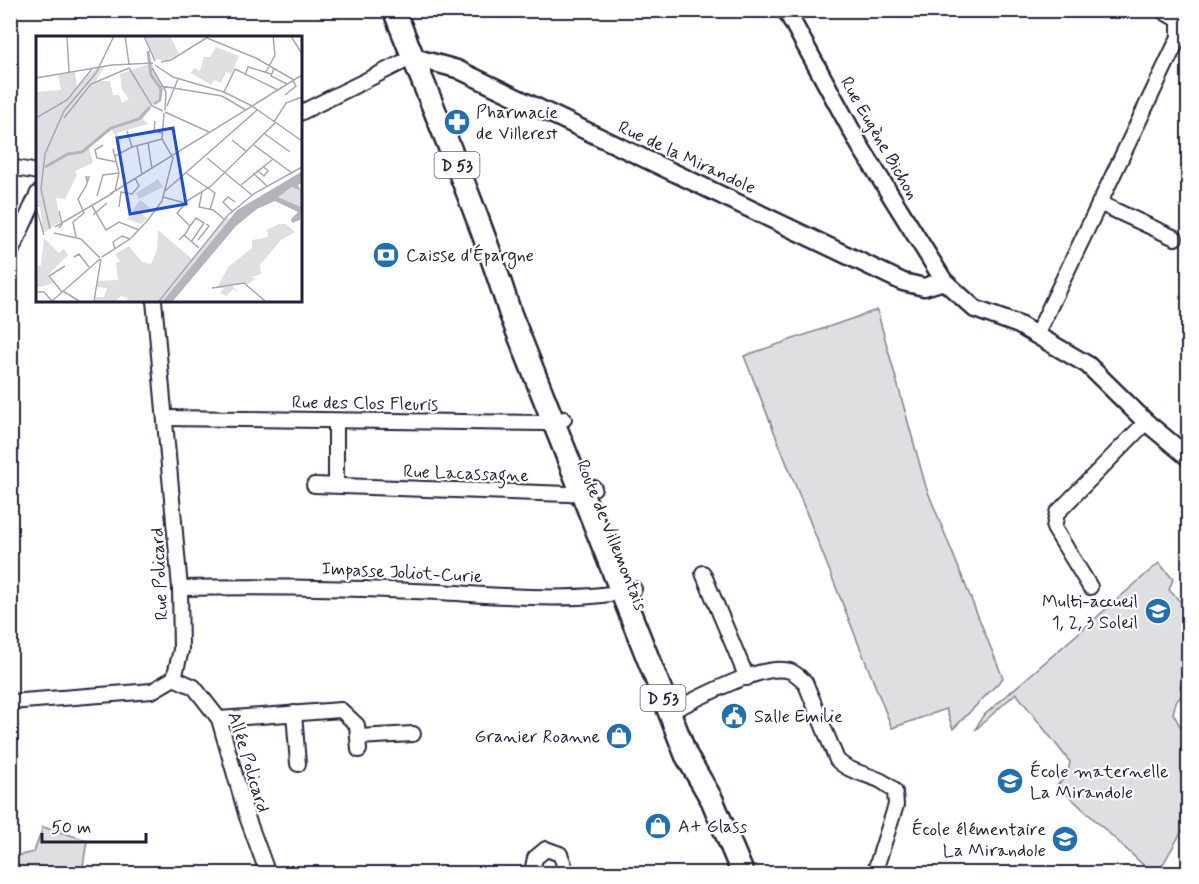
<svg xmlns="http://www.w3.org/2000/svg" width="1199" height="884" viewBox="0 0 1199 884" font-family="Mynerve,sans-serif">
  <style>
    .green { fill: #dfdfe2; stroke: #80808e; stroke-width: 1.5 }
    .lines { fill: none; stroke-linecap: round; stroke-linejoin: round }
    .minor-casing { stroke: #22223b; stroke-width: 18 }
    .tertiary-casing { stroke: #22223b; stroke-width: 21 }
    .primary-casing { stroke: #22223b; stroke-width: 26 }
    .minor { stroke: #fff; stroke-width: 14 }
    .tertiary { stroke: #fff; stroke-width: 16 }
    .primary { stroke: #fff; stroke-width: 21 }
    .labels { text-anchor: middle; stroke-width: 4.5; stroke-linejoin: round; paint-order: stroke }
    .shield { fill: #fff; stroke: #646476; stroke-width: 1.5 }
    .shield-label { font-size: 16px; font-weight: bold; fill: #22223b }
    .poi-label { font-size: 18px; fill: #22223b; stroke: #fff; text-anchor: start }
    .street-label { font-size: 18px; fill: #22223b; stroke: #fff }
    .inset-river { fill: none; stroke: #b4b4bc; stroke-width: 3 }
    .inset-road { fill: none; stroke: #a7a7b1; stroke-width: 1.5 }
    .view { fill: #1d4ed8; fill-opacity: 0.15; stroke: #1d4ed8; stroke-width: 3 }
    .inset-edge { fill: none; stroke: #22223b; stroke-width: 3 }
  </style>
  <rect width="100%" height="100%" fill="#fff"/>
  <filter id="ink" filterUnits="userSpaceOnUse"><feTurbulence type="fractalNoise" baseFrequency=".0167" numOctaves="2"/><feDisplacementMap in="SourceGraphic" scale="12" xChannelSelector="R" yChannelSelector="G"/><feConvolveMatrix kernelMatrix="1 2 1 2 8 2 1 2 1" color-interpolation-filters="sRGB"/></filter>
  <g filter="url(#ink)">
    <g class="green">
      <path d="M877,310L926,487L1003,678L953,729L946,709L892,728L744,356Z"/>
      <path d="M1159,563L1173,579L1169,590L1188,609V672L1180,686L1183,694L1176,702L1173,713L1180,726L1188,729V835L1182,831L1162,866L1153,874L1057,785L1067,776L1070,762L1016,693L975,730L982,717Z"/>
      <path d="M43,827L87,840L82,873H11V857L34,852Z"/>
    </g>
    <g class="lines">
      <defs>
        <g id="minor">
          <path d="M1161,10L1171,16L1188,14"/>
          <path d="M300,113L413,57"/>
          <path d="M10,167L38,172"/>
          <path d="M1099,203L1175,238"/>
          <path d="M10,254L38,193"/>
          <path d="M1037,334L1179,37V17"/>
          <path d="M165,418L545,423L564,419"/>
          <path d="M314,485L568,494L594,488"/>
          <path d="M336,485V421"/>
          <path d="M703,573L747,678"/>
          <path d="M1090,587L1054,528L1057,513L1146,422"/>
          <path d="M180,588C267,586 352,588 439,592C494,595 582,604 634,589"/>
          <path d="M174,678L194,687L219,719L247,817L268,874"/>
          <path d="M10,702L152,691L174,678L181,650L180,588L154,300"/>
          <path d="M669,712C697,700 761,662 790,671C796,673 800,678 805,682L837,760C854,777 880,773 895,792L896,805L874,874"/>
          <path d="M294,713L298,764"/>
          <path d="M219,719L341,710L357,725L359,750"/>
          <path d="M358,737L413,734"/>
          <path d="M536,874L533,867L535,858L546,849L560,854L564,864L561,874"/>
        </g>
        <g id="tertiary">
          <path d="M786,10L860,146L944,281L975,309L1019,325L1088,365L1146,422L1188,457"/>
          <path d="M413,57L457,69L903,282L924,287L944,281"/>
        </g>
        <path id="primary" d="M394,10C434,111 478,210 510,313L665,701L686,755L712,800L743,874"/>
      </defs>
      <use href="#minor" class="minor-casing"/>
      <use href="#tertiary" class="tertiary-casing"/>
      <use href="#primary" class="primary-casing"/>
      <use href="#minor" class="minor"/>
      <use href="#tertiary" class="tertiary"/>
      <use href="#primary" class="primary"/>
    </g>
  </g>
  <defs>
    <symbol id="pharmacy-disc" viewBox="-11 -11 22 22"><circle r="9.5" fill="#1f6fb2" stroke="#fff"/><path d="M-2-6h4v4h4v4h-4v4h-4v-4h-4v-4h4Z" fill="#fff"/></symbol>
    <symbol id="bank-disc" viewBox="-11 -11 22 22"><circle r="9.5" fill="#1f6fb2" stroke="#fff"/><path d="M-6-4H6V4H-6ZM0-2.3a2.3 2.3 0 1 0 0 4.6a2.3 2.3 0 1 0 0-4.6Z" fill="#fff"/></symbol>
    <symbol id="school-disc" viewBox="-11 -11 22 22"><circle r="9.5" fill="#1f6fb2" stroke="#fff"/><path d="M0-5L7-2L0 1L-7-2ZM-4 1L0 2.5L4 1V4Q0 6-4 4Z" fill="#fff"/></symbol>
    <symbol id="civic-disc" viewBox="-11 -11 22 22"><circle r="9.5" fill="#1f6fb2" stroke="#fff"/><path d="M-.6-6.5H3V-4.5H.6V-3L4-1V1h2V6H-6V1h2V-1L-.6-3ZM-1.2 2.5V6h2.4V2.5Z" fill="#fff"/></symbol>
    <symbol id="shop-disc" viewBox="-11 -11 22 22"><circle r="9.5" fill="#1f6fb2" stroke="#fff"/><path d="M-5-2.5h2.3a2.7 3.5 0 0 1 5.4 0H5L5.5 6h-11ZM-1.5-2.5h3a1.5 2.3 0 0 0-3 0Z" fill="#fff"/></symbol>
  </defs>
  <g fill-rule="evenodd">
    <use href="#pharmacy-disc" x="442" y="107" width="30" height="30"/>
    <use href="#bank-disc" x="371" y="240" width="30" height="30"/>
    <use href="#school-disc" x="1143" y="596" width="30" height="30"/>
    <use href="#civic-disc" x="719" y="701" width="30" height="30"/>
    <use href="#shop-disc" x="604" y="721" width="30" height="30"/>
    <use href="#school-disc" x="995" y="766" width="30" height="30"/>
    <use href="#shop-disc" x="643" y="811" width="30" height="30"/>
    <use href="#school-disc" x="1050" y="824" width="30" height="30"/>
  </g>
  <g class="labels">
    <g class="shield">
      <rect x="434.5" y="152" width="45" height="26" rx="4.5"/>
      <rect x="640.5" y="685" width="45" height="26" rx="4.5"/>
    </g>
    <g class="shield-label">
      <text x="457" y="171">D 53</text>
      <text x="663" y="704">D 53</text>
    </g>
    <g class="poi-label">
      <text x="476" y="118">Pharmacie<tspan x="476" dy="21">de Villerest</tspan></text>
      <text x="406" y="261">Caisse d'Épargne</text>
      <text x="1138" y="607" text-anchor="end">Multi-accueil<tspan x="1138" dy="21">1, 2, 3 Soleil</tspan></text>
      <text x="754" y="722">Salle Emilie</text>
      <text x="600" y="742" text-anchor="end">Granier Roanne</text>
      <text x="1030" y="777">École maternelle<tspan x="1030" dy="21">La Mirandole</tspan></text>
      <text x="678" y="832">A+ Glass</text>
      <text x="1046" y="835" text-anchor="end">École élémentaire<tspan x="1046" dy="21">La Mirandole</tspan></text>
    </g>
    <g class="street-label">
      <text transform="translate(880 138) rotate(60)" y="6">Rue Eugène Bichon</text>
      <text transform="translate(687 157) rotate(25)" y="6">Rue de la Mirandole</text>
      <text transform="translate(365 403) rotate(1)" y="6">Rue des Clos Fleuris</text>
      <text transform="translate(466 473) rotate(2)" y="6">Rue Lacassagne</text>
      <text transform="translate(612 535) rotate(68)" y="6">Route de Villemontais</text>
      <text transform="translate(402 572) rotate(3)" y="6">Impasse Joliot-Curie</text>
      <text transform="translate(159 574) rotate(-93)" y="6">Rue Policard</text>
      <text transform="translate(249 762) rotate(73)" y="6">Allée Policard</text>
    </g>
  </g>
  <g transform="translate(36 36)">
    <rect width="266" height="266" fill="#fff"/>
    <path d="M109,0H134L143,18L130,25L119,23ZM180,11L203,20L195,38L190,36L185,47L178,44L175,49L155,37L158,32L164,35L168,21H174ZM113,20L127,55L107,83L112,88L81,97L84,107L75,93L58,106L53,112L57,127L39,135L41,139L29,163L20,162L24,186L7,197L4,171H0V56L25,54L22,39L39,36L41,51L59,33L68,31L60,45H74L77,59H83L86,67L93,63L86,54L84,38L113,28ZM122,143L127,151L103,163L114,172L104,175L110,182L114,178L111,183L105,188L91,183L104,164L100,157ZM256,151L265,155V171L242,161ZM191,180L193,183L127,265H90L92,262L85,260L80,265H58L59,261H68L71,252L60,251L61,245L82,244L80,227L84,225L79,218L93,210L106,226L115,228L121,214L122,194L156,223ZM243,188H250L259,196L245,204L224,229L225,238L214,242H220L212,248H195L203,257L197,253L190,260L184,257L188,252H181L192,231L216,212V204L232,201L231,194ZM8,202L23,217L28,213L32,219L12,239L18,247L0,252V231L5,229Z" fill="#dfdfe2"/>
    <path d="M265,136V147L262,149L265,155L256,151L242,161L265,171L264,184L256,187L255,183L262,176L239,165L221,173L200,190L137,265H127L201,174Z" fill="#b4b4bc"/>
    <path class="inset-river" d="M112,15L115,39L125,53L124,64L118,68M9,131L32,118L46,116L75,92L103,83L114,71"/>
    <path class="inset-road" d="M31,0L33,36M89,0L93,28M108,0L119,25M255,0L266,18M171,2L220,22L258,44M125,26L135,24L172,1M119,29L137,41L188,56L216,70M93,32L116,70L127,75M116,32L130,56L129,74M238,32L235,40L251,48M230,36L239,19L237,0M209,39L212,31L235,38M0,42L76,29L117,27M125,50L186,60L210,74M188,56L199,33L242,54M249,59L260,50L257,45M131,70L142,43M216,70L266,105M129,76L173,96M0,82L31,64L56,33M28,82L55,48L93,32M119,85L118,95L126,97M238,86L250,67L266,61M91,95L96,111L126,103M229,98L254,116M126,103L128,77M196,104L211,116M112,107L116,133M67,109L59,114L61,122L81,126M218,109L256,137M101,110L106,139M77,113L83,137L79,155M79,120L96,111M171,122L216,159M221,134L228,140L232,135L227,130M150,137L179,157L174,174M217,137L231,150M205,149L237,123M129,155L221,74M166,156L163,171L177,174L188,183M74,158L266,39M61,160L67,139L83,137M127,161L149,167M151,165L175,150L239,87M123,169L112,184L126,165L137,122L126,103M56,170L70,194L83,186L103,194M0,171L8,199M83,171L85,156L96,158L103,150L99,142M23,175L26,188L23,192M196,175L187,166L192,161L199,166M57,179L71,167M154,190L160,182L168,187L155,206M19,191L77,157M14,193L5,153L9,118L28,75L60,37L78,0M18,197L45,203L64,222M148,200L154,190L141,177L149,168M40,201L37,186L48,177L42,163L50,150L53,141H50L51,145M143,204L148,199L163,212M162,204L173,190L170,188M79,213L77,206L86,200L94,203M38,221L43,218L53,231M66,221L94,203L112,184M176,252L208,247L229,265M27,255L43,265M0,256H8L16,265M26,256L13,240L29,230M16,265L64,223M58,265L65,223M123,265L192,179L219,157L266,131"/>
    <path class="view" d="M137,92L150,168L94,178L81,102Z"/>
    <rect width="266" height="266" class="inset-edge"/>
  </g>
  <rect width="1199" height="884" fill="none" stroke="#fff" stroke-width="36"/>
  <rect x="18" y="18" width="1163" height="848" fill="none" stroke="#22223b" stroke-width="2" filter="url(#ink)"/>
  <path d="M42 833v9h104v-9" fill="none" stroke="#22223b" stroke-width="3"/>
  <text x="51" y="833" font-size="18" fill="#22223b" stroke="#ffffff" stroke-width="4.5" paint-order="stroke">50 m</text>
</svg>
